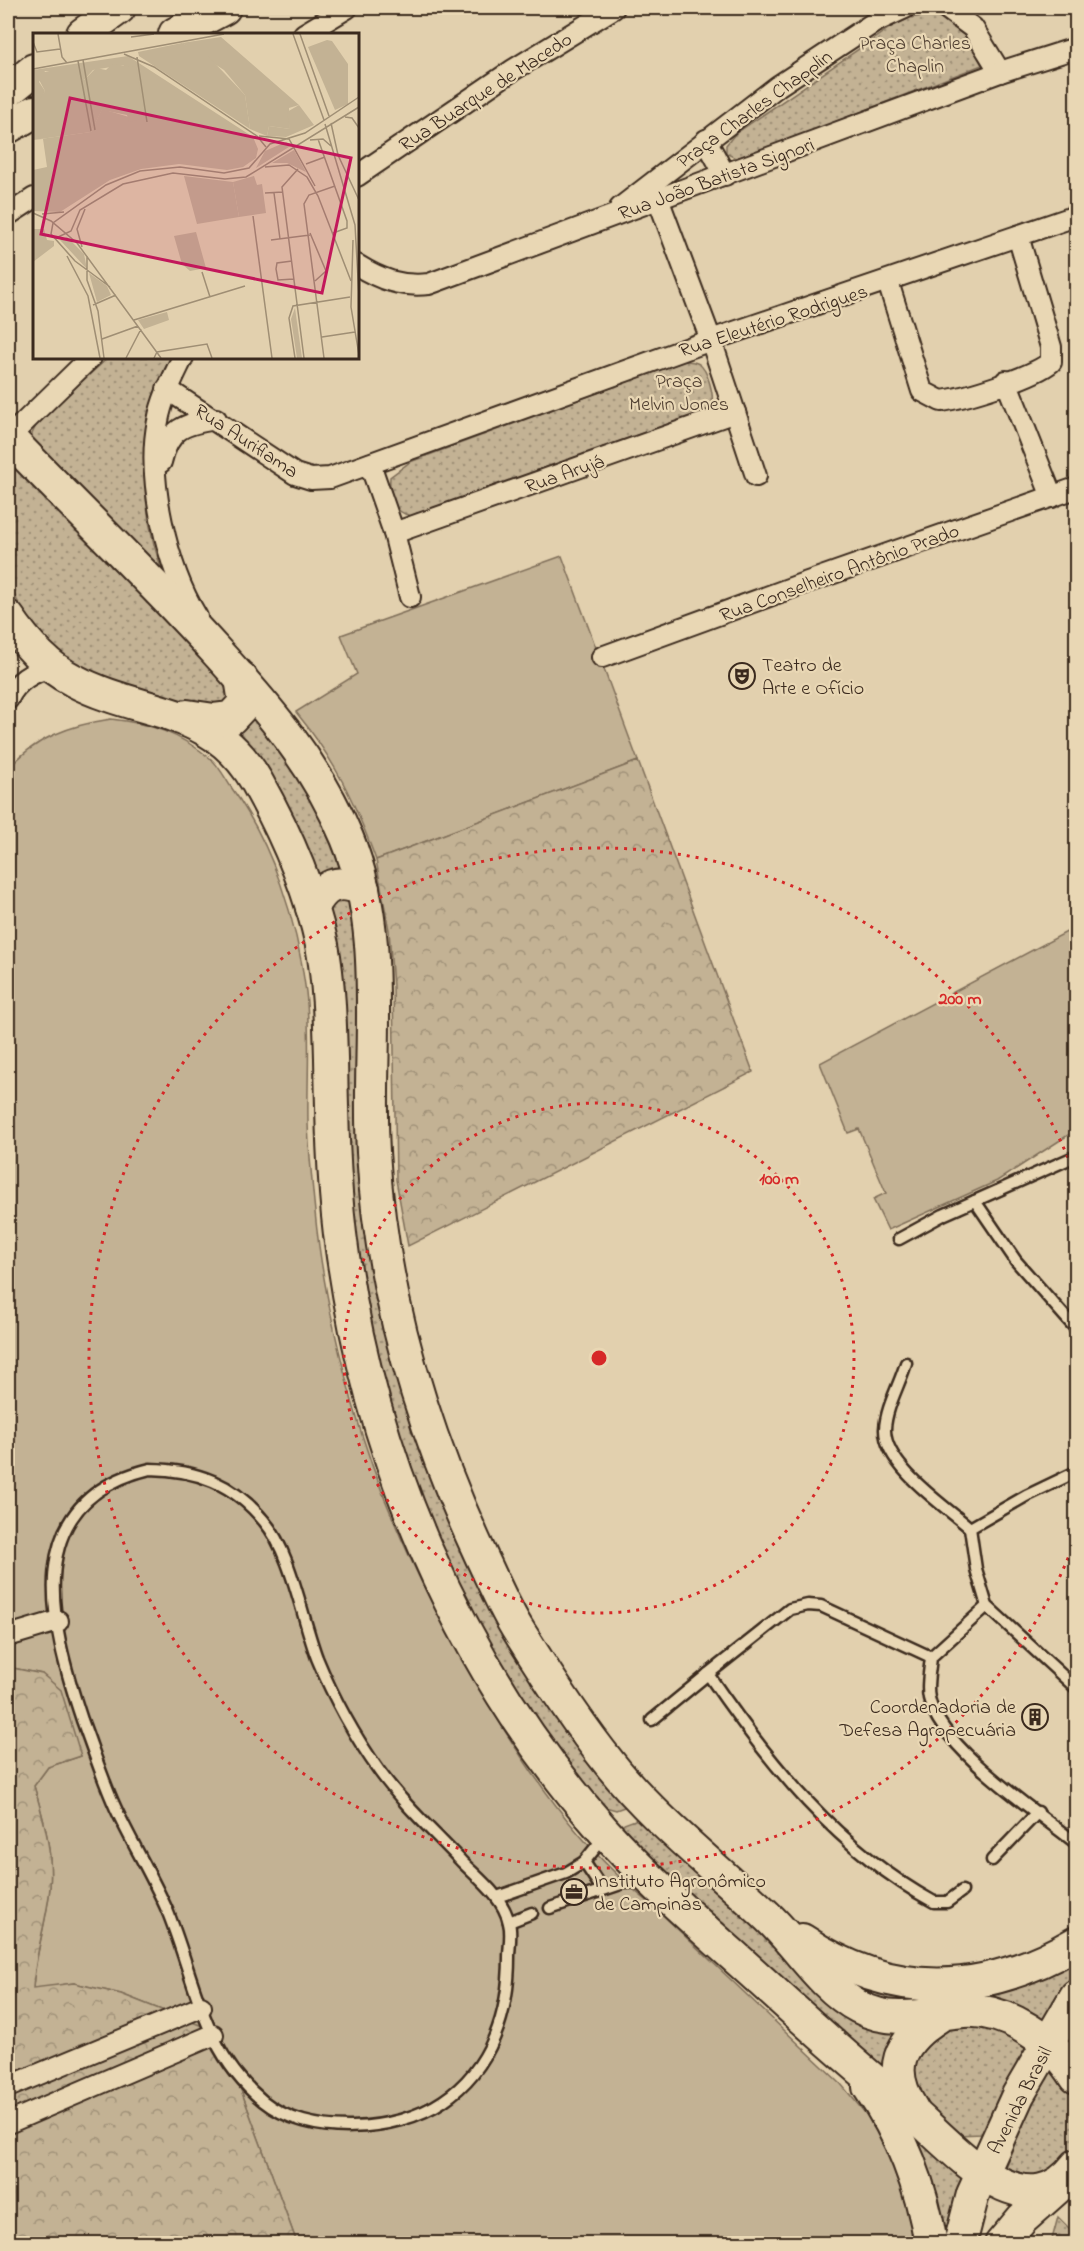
<svg xmlns="http://www.w3.org/2000/svg" width="1084" height="2251" viewBox="0 0 1084 2251" font-family="'Indie Flower',sans-serif">
  <style>
    .grass { fill: #c3b294; stroke: #7f6e59; stroke-width: 1.5 }
    .forest { fill: url(#forest-crowns); stroke: #7f6e59; stroke-width: 1.5 }
    .park { fill: url(#park-dots); stroke: #7f6e59; stroke-width: 1.5 }
    .lines { fill: none; stroke-linecap: round; stroke-linejoin: round }
    .lane-casing { stroke: #3b2a1e; stroke-width: 15 }
    .street-casing { stroke: #3b2a1e; stroke-width: 24 }
    .primary-casing { stroke: #3b2a1e; stroke-width: 36 }
    .lane { stroke: #e9d7b4; stroke-width: 10 }
    .street { stroke: #e9d7b4; stroke-width: 20 }
    .primary { stroke: #e9d7b4; stroke-width: 32 }
    .ring { fill: none; stroke: #d62828; stroke-width: 3; stroke-dasharray: 3 6 }
    .labels { text-anchor: middle; stroke-width: 4.5; stroke-linejoin: round; paint-order: stroke }
    .park-label { font-size: 20px; fill: #4f3e30; stroke: #e9d7b4 }
    .street-label { font-size: 20px; fill: #3b2a1e; stroke: #e9d7b4 }
    .poi-label { font-size: 20px; fill: #3b2a1e; stroke: #e9d7b4; text-anchor: start }
    .inset-road { fill: none; stroke: #9f8e74; stroke-width: 1.5 }
    .view { fill: #c2185b; fill-opacity: 0.15; stroke: #c2185b; stroke-width: 3 }
    .inset-edge { fill: none; stroke: #3b2a1e; stroke-width: 3 }
    .centre { fill: #d62828; stroke: #e9d7b4; stroke-width: 3 }
    .ring-label { font-size: 18px; text-anchor: middle; font-weight: bold; fill: #d62828; stroke: #e9d7b4; stroke-width: 4.5; stroke-linejoin: round; paint-order: stroke }
  </style>
  <defs>
    <pattern id="forest-crowns" width="20" height="18" patternUnits="userSpaceOnUse" patternTransform="scale(1.5)"><rect width="20" height="18" fill="#c3b294"/><path d="M2 6a3 3 0 1 1 6 0M12 15a3 3 0 1 1 6 0" fill="none" stroke="#a09178"/></pattern>
    <pattern id="park-dots" width="8" height="8" patternUnits="userSpaceOnUse" patternTransform="scale(1.5)"><rect width="8" height="8" fill="#c3b294"/><path d="M2 2h.1M6 6h.1" fill="none" stroke="#a09178" stroke-width="1.8" stroke-linecap="round"/></pattern>
  </defs>
  <rect width="100%" height="100%" fill="#e2d0ae"/>
  <filter id="ink" filterUnits="userSpaceOnUse"><feTurbulence type="fractalNoise" baseFrequency=".0167" numOctaves="2"/><feDisplacementMap in="SourceGraphic" scale="12" xChannelSelector="R" yChannelSelector="G"/><feConvolveMatrix kernelMatrix="1 2 1 2 8 2 1 2 1" color-interpolation-filters="sRGB"/></filter>
  <g filter="url(#ink)">
    <g class="grass">
      <path d="M562,556L638,761L376,860C355,802 335,760 296,712L357,674L341,635Z"/>
      <path d="M111,719C149,723 181,734 211,759C219,766 225,778 231,787C273,845 297,921 306,992C311,1035 307,1079 308,1123C309,1152 312,1183 315,1212C321,1276 335,1339 352,1401C380,1504 426,1599 480,1690C526,1768 579,1848 651,1904L841,2084L885,2137L901,2174L918,2243H297L220,2033L121,1994L74,1983L33,1989C35,1954 47,1922 50,1887C53,1851 44,1820 34,1786L48,1767L81,1756L42,1674L8,1667V770C33,738 71,725 111,719Z"/>
      <path d="M1076,927V1130L997,1181L888,1230L873,1199L886,1193L859,1129L848,1133L820,1063Z"/>
    </g>
    <g class="forest">
      <path d="M638,761L753,1072L408,1246L396,1180L393,987L389,930L376,860Z"/>
      <path d="M8,1667L42,1674L61,1690L81,1756L48,1767L34,1786C44,1820 53,1851 50,1887C47,1921 35,1953 33,1988L74,1983L121,1994L220,2033L297,2243L8,2244Z"/>
    </g>
    <g class="park">
      <path d="M929,15C958,18 970,41 982,65L752,154L735,158L726,153V145L735,134L891,27L910,18Z"/>
      <path d="M109,357H172C135,434 137,511 169,590L32,446V434L38,421Z"/>
      <path d="M684,361C689,361 694,361 699,364C708,370 714,395 712,405L707,410L411,516C392,512 389,495 390,477L410,462Z"/>
      <path d="M18,467L227,675L230,709L197,706L85,672L50,648L24,614L8,582V468Z"/>
      <path d="M256,709L303,776L343,865L344,874L317,875L232,740L234,729Z"/>
      <path d="M327,896H353L409,1396L627,1806L616,1810L602,1806L526,1708L444,1564L384,1399L353,1267Z"/>
      <path d="M640,1818L680,1858L907,2025L886,2075L727,1936L622,1829L624,1824Z"/>
      <path d="M1076,1954V1976L1044,2029L881,1999L863,1991L848,1979L877,1983Z"/>
      <path d="M952,2023L993,2024L1032,2048L992,2125L982,2134L957,2135L917,2098L911,2062L917,2048Z"/>
      <path d="M1050,2062L1065,2077L1076,2097V2148L1051,2176L1002,2174Z"/>
      <path d="M915,2134L967,2176L952,2229L945,2228L936,2193L916,2144Z"/>
      <path d="M1058,2217L1076,2235V2243H1051Z"/>
    </g>
    <g class="lines">
      <defs>
        <g id="lane">
          <path d="M975,1201L1016,1261L1076,1329"/>
          <path d="M899,1239L943,1215L1076,1156"/>
          <path d="M906,1363C900,1384 886,1407 885,1429C884,1466 945,1506 970,1528"/>
          <path d="M150,1469C197,1470 233,1483 264,1521C291,1552 302,1618 317,1658C333,1697 355,1737 380,1772C404,1805 434,1832 462,1862C479,1879 504,1898 509,1923C512,1933 509,1947 509,1957C509,2012 492,2068 443,2101C396,2133 308,2138 263,2101C202,2051 195,1978 167,1910C152,1876 132,1843 116,1809C103,1781 93,1749 82,1720C50,1624 18,1501 150,1469Z"/>
          <path d="M1076,1472L1026,1496L970,1528L976,1569L987,1606L1076,1688"/>
          <path d="M987,1606L931,1657C930,1670 926,1685 929,1698C940,1748 1036,1811 1076,1843"/>
          <path d="M931,1657L821,1606L808,1605L790,1609L708,1674C768,1762 838,1850 934,1902H947L962,1891"/>
          <path d="M652,1720L708,1674"/>
          <path d="M992,1860L1038,1812"/>
          <path d="M584,1862L602,1889"/>
          <path d="M497,1897L566,1873L584,1862L605,1836"/>
          <path d="M550,1908L624,1883L644,1882"/>
          <path d="M509,1922L532,1913"/>
        </g>
        <g id="street">
          <path d="M946,8L973,28L1000,72"/>
          <path d="M304,34L347,8"/>
          <path d="M706,140L725,175"/>
          <path d="M357,176L513,70L614,8"/>
          <path d="M654,188L711,340L756,476"/>
          <path d="M620,208L778,86L875,22L905,8"/>
          <path d="M8,215L34,198"/>
          <path d="M357,265C381,280 401,287 429,284L1000,72L1076,48"/>
          <path d="M888,282L922,391L941,401C965,398 1033,377 1051,362V347L1018,236"/>
          <path d="M183,357C173,378 162,398 158,421C146,478 167,568 197,617"/>
          <path d="M1006,381L1052,497"/>
          <path d="M167,389L295,474L311,479L330,478L711,340L1076,216"/>
          <path d="M8,438L91,357"/>
          <path d="M161,462C169,428 184,424 216,419"/>
          <path d="M370,464L394,533L410,597"/>
          <path d="M394,533L735,412"/>
          <path d="M602,657L802,584L1076,488"/>
          <path d="M8,699C17,680 33,671 53,667"/>
          <path d="M8,1636L58,1621"/>
          <path d="M8,2087L201,2007"/>
          <path d="M8,2123L213,2035"/>
        </g>
        <g id="primary">
          <path d="M83,34L119,8"/>
          <path d="M175,34L224,8"/>
          <path d="M8,91L34,70"/>
          <path d="M8,127L34,112"/>
          <path d="M8,437C76,508 148,576 214,649C268,708 316,763 347,838C388,937 367,1048 373,1152C381,1294 422,1430 482,1558C494,1583 505,1610 520,1633C548,1678 577,1723 610,1764C653,1819 718,1869 769,1918C799,1947 822,1987 859,2007C892,2025 928,2014 963,2011C1006,2007 1055,2042 1076,2077"/>
          <path d="M8,617C25,642 45,666 73,680C143,717 212,704 257,782C285,832 310,889 322,945C329,982 330,1020 331,1058C332,1116 333,1176 340,1234C367,1452 457,1664 603,1830C647,1879 696,1922 745,1966C796,2012 846,2059 900,2102C946,2137 1020,2238 1076,2166"/>
          <path d="M187,716L214,720L231,718L245,703L241,678"/>
          <path d="M312,908C325,884 337,879 363,889"/>
          <path d="M802,1940C892,2001 984,1997 1076,1943"/>
          <path d="M869,2087C902,2135 922,2187 931,2244"/>
          <path d="M913,2111C886,2069 898,2042 939,2016"/>
          <path d="M960,2244L973,2194L1018,2095L1076,1996"/>
          <path d="M1001,2244L1022,2219L1059,2186"/>
        </g>
      </defs>
      <use href="#lane" class="lane-casing"/>
      <use href="#street" class="street-casing"/>
      <use href="#primary" class="primary-casing"/>
      <use href="#lane" class="lane"/>
      <use href="#street" class="street"/>
      <use href="#primary" class="primary"/>
    </g>
  </g>
  <g class="ring">
    <circle cx="599" cy="1358" r="255"/>
    <path d="M1075 1541A510 510 0 1 1 1075 1175"/>
  </g>
  <defs>
    <symbol id="theatre-ring" viewBox="-11 -11 22 22"><circle r="9.5" fill="#e9d7b4" stroke="#3b2a1e" stroke-width="1.5"/><path d="M-5-5.5Q0-4 5-5.5V0Q5 5 0 6Q-5 5-5 0ZM-3.3-2.5H-1v1.5H-3.3ZM1-2.5H3.3v1.5H1ZM-2.8 1Q0 5.5 2.8 1Z" fill="#3b2a1e"/></symbol>
    <symbol id="building-ring" viewBox="-11 -11 22 22"><circle r="9.5" fill="#e9d7b4" stroke="#3b2a1e" stroke-width="1.5"/><path d="M-4-6H4V6H1V3H-1V6H-4ZM-2.5-4.3h1.7v1.8h-1.7ZM.8-4.3h1.7v1.8H.8ZM-2.5-1h1.7V.8h-1.7ZM.8-1h1.7V.8H.8Z" fill="#3b2a1e"/></symbol>
    <symbol id="office-ring" viewBox="-11 -11 22 22"><circle r="9.5" fill="#e9d7b4" stroke="#3b2a1e" stroke-width="1.5"/><path d="M-6-3h4V-5.5h4V-3h4V5H-6ZM-1-4.5V-3h2v-1.5ZM-6 0V1H6V0Z" fill="#3b2a1e"/></symbol>
  </defs>
  <g fill-rule="evenodd">
    <use href="#theatre-ring" x="727" y="661" width="30" height="30"/>
    <use href="#building-ring" x="1020" y="1702" width="30" height="30"/>
    <use href="#office-ring" x="559" y="1877" width="30" height="30"/>
  </g>
  <g class="labels">
    <g class="park-label">
      <text x="915" y="49">Praça Charles<tspan x="915" dy="23">Chaplin</tspan></text>
      <text x="679" y="387">Praça<tspan x="679" dy="23">Melvin Jones</tspan></text>
    </g>
    <g class="street-label">
      <text transform="translate(485 91) rotate(-33)" y="7">Rua Buarque de Macedo</text>
      <text transform="translate(754 108) rotate(-36)" y="7">Praça Charles Chapplin</text>
      <text transform="translate(716 178) rotate(-20)" y="7">Rua João Batista Signori</text>
      <text transform="translate(773 320) rotate(-18)" y="7">Rua Eleutério Rodrigues</text>
      <text transform="translate(247 440) rotate(33)" y="7">Rua Auriflama</text>
      <text transform="translate(564 473) rotate(-19)" y="7">Rua Arujá</text>
      <text transform="translate(839 572) rotate(-20)" y="7">Rua Conselheiro Antônio Prado</text>
      <text transform="translate(1019 2100) rotate(-63)" y="7">Avenida Brasil</text>
    </g>
    <g class="poi-label">
      <text x="762" y="671">Teatro de<tspan x="762" dy="23">Arte e Ofício</tspan></text>
      <text x="1016" y="1713" text-anchor="end">Coordenadoria de<tspan x="1016" dy="23">Defesa Agropecuária</tspan></text>
      <text x="594" y="1887">Instituto Agronômico<tspan x="594" dy="23">de Campinas</tspan></text>
    </g>
  </g>
  <g transform="translate(33 33)">
    <rect width="326" height="326" fill="#e2d0ae"/>
    <path d="M188,4L266,72L256,75L257,96L236,93L234,103L217,96L212,62L191,37L149,10ZM95,23L220,104L225,116L223,125L210,134L194,137L146,131L108,136L77,147L27,179L0,178V137L14,134L10,106L0,107L58,99L69,76L96,84L95,36L90,32L60,37L51,47L12,38L6,49L12,58L0,85V37ZM221,143L224,152L229,151L233,180L206,184L200,149ZM163,199L173,235L157,238L149,231L141,203ZM134,279L136,287L111,296L105,287Z" fill="#c3b294"/>
    <path d="M294,7L299,8L315,31V71L302,77L275,14ZM149,10L175,23L212,62L217,96L106,23L105,19ZM79,31L103,34L111,79L108,86L96,89L94,82L69,77L58,99L0,107L1,76L12,58L3,41L5,39H41L51,47L63,35L73,37ZM266,72L281,92L253,104L234,103L236,93L257,96L254,79ZM151,143L200,149L206,184L164,191ZM0,196H11L14,207L21,208V213L0,229Z" fill="#c3b294"/>
    <path d="M253,109L259,112L223,135L232,118ZM261,117L273,139L254,130H239ZM34,204L51,221L54,236L27,207ZM56,240L74,253L78,262L64,269ZM262,275L269,325H264L258,286Z" fill="#c3b294"/>
    <path class="inset-road" d="M25,1L29,24L34,30M260,1L291,87M267,1L296,83M98,4L121,1M0,9L4,19L27,16M91,21L121,34L224,103L233,114M104,24L114,89M50,27L62,97M45,28L58,98M0,36L191,1M312,84L319,85L326,95M298,90L305,122L326,167M292,91L322,192L326,263M226,103L256,106L282,153M285,106L314,188V195L300,200M277,107L290,106L298,113M273,131L292,124M232,134L256,132L274,144L285,163L318,248M265,136L249,154L271,325M232,160L250,159M241,160L247,206M0,180L18,188L44,210L128,325M9,181L31,179M220,183L239,325M277,200L293,238L282,248M23,205L38,198L47,177L90,151L140,140L192,146L213,144L326,74M238,207L277,202M320,207L318,274L326,322M49,214L44,196L52,176M34,223L55,263L67,325M54,223V247L65,278L71,325M259,228L244,230L243,236L245,247L261,246M169,239L177,264M77,254L42,228L18,201L20,190L73,152L107,138L147,134L191,140L216,135L237,111L272,100L326,64M60,272L83,262M101,287L212,253M289,304L322,299M69,306L105,293M93,325L108,296M121,325L124,319L174,311L179,325M262,325L256,285L260,273L317,264M291,325L271,171L276,162L302,153"/>
    <path class="view" d="M37,65L318,125L289,260L8,201Z"/>
    <rect width="326" height="326" class="inset-edge"/>
  </g>
  <circle cx="599" cy="1358" r="9" class="centre"/>
  <g class="ring-label">
    <text x="960" y="1004">200 m</text>
    <text x="779" y="1184">100 m</text>
  </g>
  <rect width="1084" height="2251" fill="none" stroke="#e9d7b4" stroke-width="30"/>
  <rect x="15" y="15" width="1054" height="2221" fill="none" stroke="#3b2a1e" stroke-width="2" filter="url(#ink)"/>
</svg>
